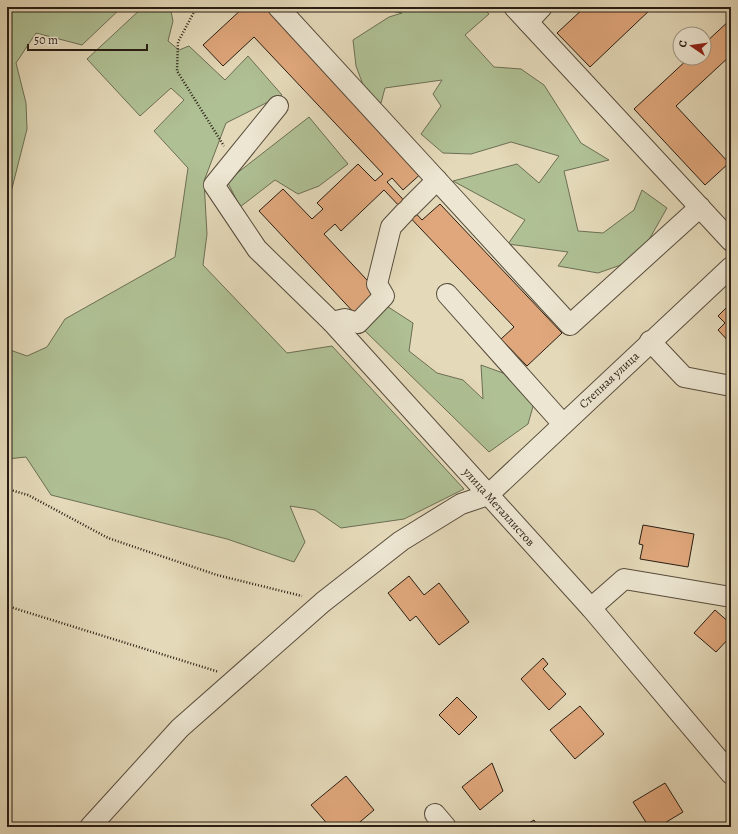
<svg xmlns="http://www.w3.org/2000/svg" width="738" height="834" viewBox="0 0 738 834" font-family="Alegreya,serif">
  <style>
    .green { fill: #afc094; stroke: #6c6e54 }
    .building { fill: #e0a77c; stroke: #281d13 }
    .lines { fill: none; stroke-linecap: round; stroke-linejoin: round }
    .minor-casing { stroke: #574c3c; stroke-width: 22 }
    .path { stroke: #281d13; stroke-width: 2.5; stroke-dasharray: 1 2; stroke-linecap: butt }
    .minor { stroke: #ede6d2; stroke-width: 20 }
    .labels { text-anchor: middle; stroke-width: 3; stroke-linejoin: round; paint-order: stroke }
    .street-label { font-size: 12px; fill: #281d13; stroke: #ede6d2 }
  </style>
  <rect width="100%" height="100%" fill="#e4d9b9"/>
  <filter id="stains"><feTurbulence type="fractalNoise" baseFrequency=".005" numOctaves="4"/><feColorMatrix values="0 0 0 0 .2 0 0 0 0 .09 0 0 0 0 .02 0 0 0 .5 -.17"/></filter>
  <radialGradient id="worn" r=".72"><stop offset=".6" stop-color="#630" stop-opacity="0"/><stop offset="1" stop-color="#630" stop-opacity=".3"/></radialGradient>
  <g class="green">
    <path d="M7,7H122L82,45L36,33L16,63L26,103L27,129L7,208Z"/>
    <path d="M143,7H170L173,21L168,41L179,50L189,46L225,80L248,56L282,95L226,123L204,181L207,234L203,265L287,353L332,346L464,489L404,519L341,528L315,510L290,506L305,542L294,562L227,539L51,495L26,457L7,459V341L10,350L27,356L47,347L65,319L175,257L188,168L154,131L184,100L171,88L140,116L87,59Z"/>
    <path d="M368,7H482L489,14L465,35L494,67L521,69L544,85L581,143L609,160L564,171L578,231L603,233L634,210L642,190L667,208L638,259L598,273L558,266L568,252L508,244L525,220L453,181L517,164L539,183L559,156L511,142L471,154L443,153L421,134L441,106L433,94L442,80L385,88L381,103L368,98L356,66L353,40L389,17L402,13Z"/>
    <path d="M309,117L348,164L319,186L298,194L275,180L240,207L227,181Z"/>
    <path d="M382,303L413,323L409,351L437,373L463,380L483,399L481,365L514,377L534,403L528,424L489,452L361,327Z"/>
  </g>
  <g class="building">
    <path d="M244,7H272L425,170L403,190L392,178L387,182L422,220L440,204L562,333L527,366L501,339L514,327L384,190L341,231L335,224L324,234L381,295L358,317L259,211L283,189L312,219L323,209L317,203L358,164L375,181L383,174L254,37L223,66L203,45Z"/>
    <path d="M585,7H653L590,67L557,33Z"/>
    <path d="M731,19V55L676,106L729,163L705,185L634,109L689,58H704V44Z"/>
    <path d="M731,303V344L718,330L725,323L718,316Z"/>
    <path d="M643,525L694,534L688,567L640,559L643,545L639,544Z"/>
    <path d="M409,576L424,595L439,583L469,622L439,645L416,616L410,621L388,593Z"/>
    <path d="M715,610L731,624V636L716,652L694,633Z"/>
    <path d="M543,658L548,664L543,669L566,694L549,710L521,679Z"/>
    <path d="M457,697L477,717L459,735L439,715Z"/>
    <path d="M580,706L604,734L575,759L550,730Z"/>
    <path d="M492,763L503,791L480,810L462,787Z"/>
    <path d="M346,776L374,810L354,827H330L311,805Z"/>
    <path d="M665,783L683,812L658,827H649L633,802Z"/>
    <path d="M534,820L538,827H522Z"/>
  </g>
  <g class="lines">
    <defs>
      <g id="minor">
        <path d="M278,7L570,325L700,207"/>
        <path d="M514,7L731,241"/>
        <path d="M528,22L542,7"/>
        <path d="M278,106L214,185L257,249L332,322L591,608L731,774"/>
        <path d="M410,207L437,180"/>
        <path d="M447,294L563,424"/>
        <path d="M332,322L345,319L358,323L384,296L377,284L391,227L405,212"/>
        <path d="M650,341L684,377L731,386"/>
        <path d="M591,608L624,579L731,597"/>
        <path d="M435,814L446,827"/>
        <path d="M90,827L180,728L323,602L401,541L461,504L488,495L731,267"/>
      </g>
    </defs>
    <use href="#minor" class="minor-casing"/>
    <g class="path">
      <path d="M200,7L194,12L178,42L177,71L224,146"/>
      <path d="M7,489L28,495L108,538L217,575L302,596"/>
      <path d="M7,606L219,672"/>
    </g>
    <use href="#minor" class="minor"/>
  </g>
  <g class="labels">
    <g class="street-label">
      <text transform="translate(609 380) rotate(-43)" y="4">Степная улица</text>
      <text transform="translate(499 507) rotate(48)" y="4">улица Металлистов</text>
    </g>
  </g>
  <rect width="738" height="834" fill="none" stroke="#e4d9b9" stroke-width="24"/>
  <rect x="8" y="8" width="722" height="818" fill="none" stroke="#281d13" stroke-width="2"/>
  <rect x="12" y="12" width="714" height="810" fill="none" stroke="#281d13"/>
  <g transform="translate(692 46) rotate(283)"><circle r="19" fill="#ede6d2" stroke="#9e9686"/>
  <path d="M0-3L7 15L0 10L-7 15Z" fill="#8f2418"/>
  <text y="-6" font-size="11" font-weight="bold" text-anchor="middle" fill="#281d13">С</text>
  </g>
  <path d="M28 44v6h119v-6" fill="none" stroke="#281d13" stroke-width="2"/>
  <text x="34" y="44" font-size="12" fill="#281d13" stroke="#ede6d2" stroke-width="3" paint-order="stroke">50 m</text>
  <rect width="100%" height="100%" filter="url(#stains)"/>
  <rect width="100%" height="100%" fill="url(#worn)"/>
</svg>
